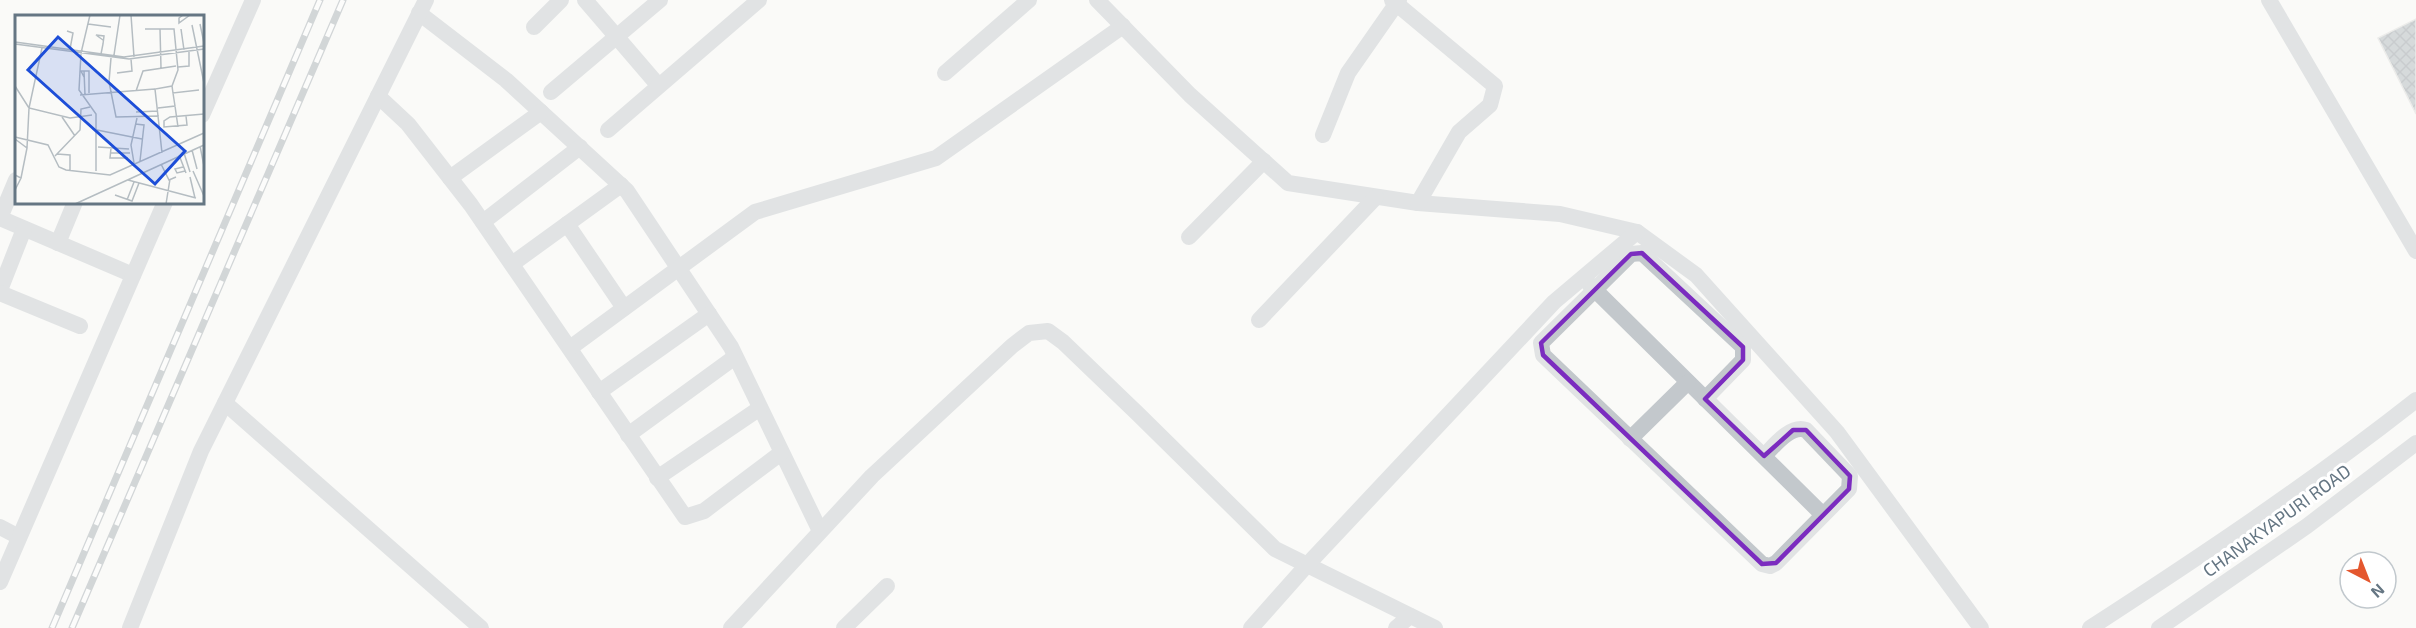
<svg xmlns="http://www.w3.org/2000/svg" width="2416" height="628" viewBox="0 0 2416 628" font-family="'Exo 2',sans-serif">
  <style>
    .building { fill: url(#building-cross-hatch); stroke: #dcdcda; stroke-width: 1.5 }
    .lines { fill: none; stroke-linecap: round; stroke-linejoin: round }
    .minor { stroke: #c3c8cc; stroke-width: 16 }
    .rail-casing { stroke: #a2aab0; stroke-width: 7 }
    .rail { stroke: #fff; stroke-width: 4.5; stroke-dasharray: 14; stroke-linecap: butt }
    .marked { fill: none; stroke: #7b2cbf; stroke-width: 4.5; stroke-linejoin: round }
    .labels { text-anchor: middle; stroke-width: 6; stroke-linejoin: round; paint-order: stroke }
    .street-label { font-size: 18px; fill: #657683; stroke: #fff }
    .inset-road { fill: none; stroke: #b5bdc2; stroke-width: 1.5 }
    .view { fill: #1d4ed8; fill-opacity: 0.15; stroke: #1d4ed8; stroke-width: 3 }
    .inset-edge { fill: none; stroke: #657683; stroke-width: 3 }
  </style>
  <defs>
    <pattern id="building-cross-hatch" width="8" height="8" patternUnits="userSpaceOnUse" patternTransform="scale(1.5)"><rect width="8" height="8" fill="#aab3b9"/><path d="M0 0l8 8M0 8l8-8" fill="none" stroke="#8e969c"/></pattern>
  </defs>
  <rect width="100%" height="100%" fill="#fafaf8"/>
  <path class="building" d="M2416,19V114L2378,38Z"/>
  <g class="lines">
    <g class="minor">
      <path d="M585,0L658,85"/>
      <path d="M1097,0L1190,95L1288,183L1418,203L1560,214L1637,232L1696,275L1837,432L1981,628"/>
      <path d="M1392,0L1495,86L1490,105L1459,132L1418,203"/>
      <path d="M2269,0L2416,251"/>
      <path d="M419,13L506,80L627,191L731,347L820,531"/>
      <path d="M534,27L561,0"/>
      <path d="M945,73L1029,0"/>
      <path d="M551,92L660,0"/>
      <path d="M378,96L408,124L471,205L685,517L704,511L781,453"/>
      <path d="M202,115L253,0"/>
      <path d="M608,130L759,0"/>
      <path d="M1323,135L1348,73L1399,0"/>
      <path d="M450,178L541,112"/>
      <path d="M16,180L0,218L133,275"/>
      <path d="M483,222L580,147"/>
      <path d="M567,224L624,308"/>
      <path d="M1189,237L1264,161"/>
      <path d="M58,243L75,202"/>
      <path d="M512,264L621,185"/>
      <path d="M1589,284L1823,515"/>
      <path d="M0,290L24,229"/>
      <path d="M0,293L80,326"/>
      <path d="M1259,320L1376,197"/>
      <path d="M570,348L755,212L936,158L1123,26"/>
      <path d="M599,392L709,314"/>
      <path d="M1705,399L1743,360V347L1642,253L1631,254L1541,343L1543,355L1762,564L1770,566L1776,563L1849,489L1850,476L1806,430C1791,424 1774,446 1764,456"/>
      <path d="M225,403L481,628"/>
      <path d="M628,435L735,357"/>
      <path d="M1630,439L1688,382"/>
      <path d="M657,478L760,408"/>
      <path d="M0,527L19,537"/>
      <path d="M0,582L165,202"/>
      <path d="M130,628L201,451L426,0"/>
      <path d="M731,628L872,476L1012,346L1029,333L1048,331L1063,342L1138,414L1275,549L1435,628"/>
      <path d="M844,628L887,586"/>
      <path d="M1251,628L1307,565L1554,302L1637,232"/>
      <path d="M1396,628L1410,616"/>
      <path d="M2090,628C2201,556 2312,482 2416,400"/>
      <path d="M2159,628L2307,526L2416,443"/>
    </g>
    <defs>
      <g id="rail">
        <path d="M52,628L320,0"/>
        <path d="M72,628L343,0"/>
      </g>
    </defs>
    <use href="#rail" class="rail-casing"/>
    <use href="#rail" class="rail"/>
  </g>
  <path d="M0 0H2416V628H0ZM1642,253L1743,347V360L1705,399L1764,456L1793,430H1806L1850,476L1849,489L1776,563L1762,564L1543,355L1541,343L1631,254Z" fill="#fafaf8" fill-opacity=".55" fill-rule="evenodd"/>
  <path class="marked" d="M1642,253L1743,347V360L1705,399L1764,456L1793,430H1806L1850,476L1849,489L1776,563L1762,564L1543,355L1541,343L1631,254Z"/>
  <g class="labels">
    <g class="street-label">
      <text transform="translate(2277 521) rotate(-36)" y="6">CHANAKYAPURI ROAD</text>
    </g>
  </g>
  <g transform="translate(15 15)">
    <rect width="189" height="189" fill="#fafaf8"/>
    <path class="inset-road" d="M75,0L66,38L64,75L81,99V156M116,0L119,42M168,0L164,3V8L175,0M73,9L96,12M185,9L189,28M177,10L189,68M130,14H159L163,55L157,71L140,74L143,101M145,14L146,53M166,14L169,35M52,16L58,18L55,34M0,27L109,42L189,31M0,29L114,44L189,34M27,33L14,93L55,103L77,100M86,39L88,29L89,21L81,20L88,25M99,40L105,0M96,43L94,67L101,102L143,101L147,138M163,52L174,51V37M69,56L70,80M102,58L117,56L116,44M69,62L66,56H74V78M0,71L14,93L12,133M157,71L158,78L184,75M121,76L128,56L161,51M65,80L140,74M160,91L163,112M143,93L160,91L158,78M121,97L143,96M171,101L172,110L149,112V106L155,102L189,99M47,102L60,121M120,109L129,110L125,146M82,115L127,124M0,122L33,130L44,152L51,155L95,160L189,118M0,124L12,133L6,163M185,131L189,151M83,132L114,134M96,133L95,143H113M177,135L182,154M95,138H115M169,138L175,157M42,139L55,140V155M164,140L171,158M40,141L65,115L66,94L75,92M119,148L116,130L122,103M146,149L154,165L161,162M168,152L160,154L162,158L170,156M178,156L189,181M0,160L6,163L0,175M175,162L180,183M113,165L181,183M100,180L117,186L124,168M112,185L119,167M60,189L189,130M151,189L155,164"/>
    <path class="view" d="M43,22L170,136L140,169L13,55Z"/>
    <rect width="189" height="189" class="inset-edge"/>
  </g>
  <g transform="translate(2368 580) rotate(138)"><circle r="28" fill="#ffffff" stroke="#c1c8cd" stroke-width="1.5"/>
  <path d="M0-4.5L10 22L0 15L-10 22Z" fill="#e4572e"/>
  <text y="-9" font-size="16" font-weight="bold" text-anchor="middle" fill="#657683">N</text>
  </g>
</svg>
